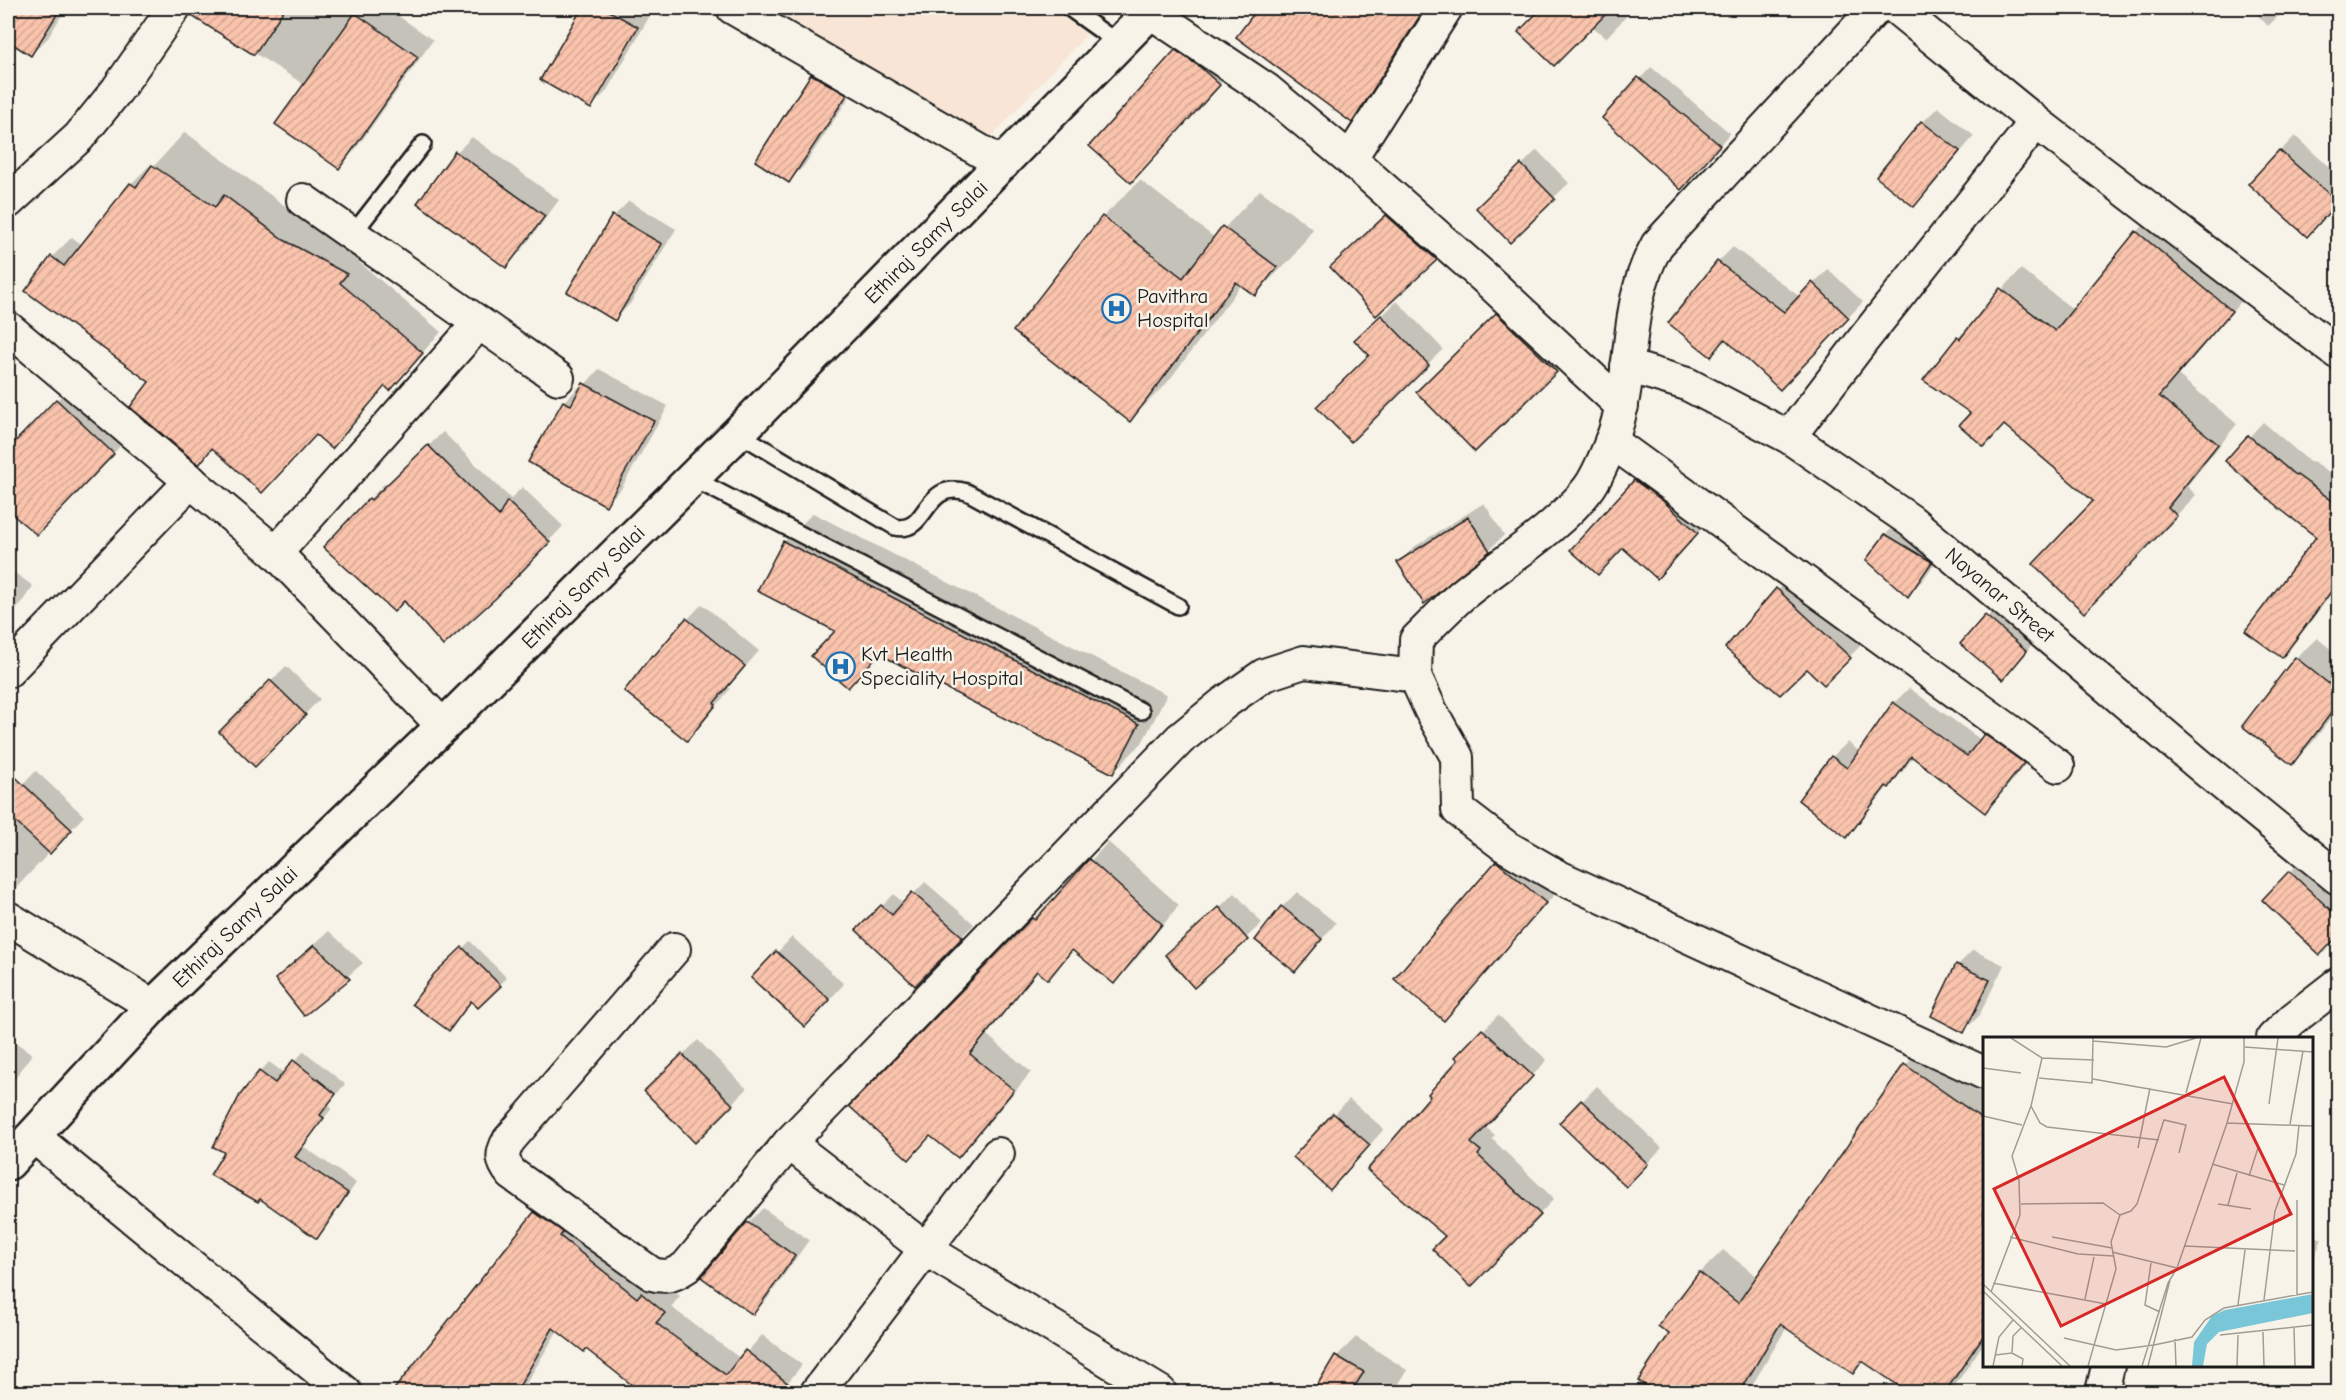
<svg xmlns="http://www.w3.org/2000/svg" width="2346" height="1400" viewBox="0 0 2346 1400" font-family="'Comic Neue',sans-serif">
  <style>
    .built { fill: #f8e5d6 }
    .shadow { fill: #0003 }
    .building { fill: url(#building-hatch); stroke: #1c1c1c; stroke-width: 1.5 }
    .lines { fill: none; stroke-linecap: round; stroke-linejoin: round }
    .lane-casing { stroke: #1c1c1c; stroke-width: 20 }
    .street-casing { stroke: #1c1c1c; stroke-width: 36 }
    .secondary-casing { stroke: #1c1c1c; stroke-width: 38 }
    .lane { stroke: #f7f3e8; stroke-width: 15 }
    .street { stroke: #f7f3e8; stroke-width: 32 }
    .secondary { stroke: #f7f3e8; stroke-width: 33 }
    .labels { text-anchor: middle; stroke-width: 5; stroke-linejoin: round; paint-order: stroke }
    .street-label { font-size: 21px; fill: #1c1c1c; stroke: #f7f3e8 }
    .poi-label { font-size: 21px; fill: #1c1c1c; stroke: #f7f3e8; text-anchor: start }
    .inset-road { fill: none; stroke: #9f9d96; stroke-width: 1.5 }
    .view { fill: #d62828; fill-opacity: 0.15; stroke: #d62828; stroke-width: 3 }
    .inset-edge { fill: none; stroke: #1c1c1c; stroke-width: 3 }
  </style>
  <defs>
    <pattern id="building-hatch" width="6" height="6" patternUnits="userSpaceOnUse" patternTransform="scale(1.5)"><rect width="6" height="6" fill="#f9c3ac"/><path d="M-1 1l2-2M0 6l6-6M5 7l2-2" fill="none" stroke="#d5a793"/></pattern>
  </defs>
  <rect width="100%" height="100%" fill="#f7f3e8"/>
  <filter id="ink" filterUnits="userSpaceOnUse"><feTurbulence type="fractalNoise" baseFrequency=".0167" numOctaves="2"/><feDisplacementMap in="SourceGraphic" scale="12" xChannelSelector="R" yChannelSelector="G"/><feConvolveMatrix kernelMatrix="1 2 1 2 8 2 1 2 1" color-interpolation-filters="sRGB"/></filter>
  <g filter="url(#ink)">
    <path class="built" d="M769,8H1111L990,138Z"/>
    <g class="shadow">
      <path d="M8,8H66L48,38L31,54L8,40Z"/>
      <path d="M211,8H387L433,40L355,150L338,167L305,85L203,21Z"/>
      <path d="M584,8H645L652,12L606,92L591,107L542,80Z"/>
      <path d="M1260,8H1432L1374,98L1352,121L1238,37Z"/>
      <path d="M1544,8H1634L1606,38L1592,26L1520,32Z"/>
      <path d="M2251,8H2287L2268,26Z"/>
      <path d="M1199,29L1241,61L1153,158L1177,51Z"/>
      <path d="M827,60L861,79L804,166L789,181L812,75Z"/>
      <path d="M1651,67L1730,133L1692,177L1604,118Z"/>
      <path d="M8,106L13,110L8,119Z"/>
      <path d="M1938,107L1974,136L1929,190L1914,205L1878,176L1923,122Z"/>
      <path d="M185,132L304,220L366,253L359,262L441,332L390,389L386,385L332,447L317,434L214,448L199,463L151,381L52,257L72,237L83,246L131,184L151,164L154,166Z"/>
      <path d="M2295,136L2338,175V201L2322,220L2280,151Z"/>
      <path d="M472,137L559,200L521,251L506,266L419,202L457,152Z"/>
      <path d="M1537,150L1569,183L1510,240L1478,208Z"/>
      <path d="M1140,180L1215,238L1260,190L1313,229L1292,258L1255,294L1242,284L1167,383L1130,420L1015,331L1103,217Z"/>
      <path d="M629,201L676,229L630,304L615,319L614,216Z"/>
      <path d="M1402,201L1451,244L1376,314L1347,252Z"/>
      <path d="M2157,212L2251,290L2178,375L2237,424L2187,486L2196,495L2104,591L2096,501L2005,424L1984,445L1972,413L1958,338L2021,269L2074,310L2137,232Z"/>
      <path d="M1733,247L1800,297L1828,269L1863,302L1795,373L1727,339L1711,355L1718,262Z"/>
      <path d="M1519,292L1578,348L1556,371L1440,369Z"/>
      <path d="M1397,301L1443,349L1351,440L1371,355L1357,340Z"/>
      <path d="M599,369L668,406L621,489L606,504L564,402L579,387L582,388Z"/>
      <path d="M72,385L128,438L37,533L8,509V469L11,465L8,461V451Z"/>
      <path d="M2263,422L2311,463L2313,461L2338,480V585L2296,641L2281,656L2318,537L2227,461Z"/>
      <path d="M443,432L511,499L522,487L563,526L511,582L405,599L370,499L384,484L386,487Z"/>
      <path d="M1650,466L1712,517L1672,562L1635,481Z"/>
      <path d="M1484,503L1504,535L1489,550L1399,562L1414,547Z"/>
      <path d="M813,513L1167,695L1142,743L1113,772L881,653L848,686L837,631L784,542Z"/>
      <path d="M1901,519L1946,547L1923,580L1908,595L1868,560L1886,534Z"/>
      <path d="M8,568L33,586L8,622Z"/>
      <path d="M1791,575L1863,643L1824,683L1807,667L1727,648Z"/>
      <path d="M2002,601L2041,635L2003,678L1963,644Z"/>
      <path d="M702,604L759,651L728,687L730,689L702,724L687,739L653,656Z"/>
      <path d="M2317,638L2338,655V719L2333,715L2313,742L2292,763L2296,658Z"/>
      <path d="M286,666L320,699L255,765L221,732Z"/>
      <path d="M1909,688L1981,740L2000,720L2038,748L2000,796L1985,811L1914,756L1903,771L1888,786L1862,820L1847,836L1800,800L1832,757L1848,742L1860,752L1894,703Z"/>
      <path d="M36,771L84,816L15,889L8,882V800Z"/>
      <path d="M1519,840L1567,880L1466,996L1444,1019L1497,862Z"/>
      <path d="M1108,842L1179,905L1132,964L1114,982L1074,950L1048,978L1039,970L987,1035L1031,1072L976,1138L958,1156L931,1134L852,1106L1033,919L1051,901L1053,902Z"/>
      <path d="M2305,857L2338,888V935L2320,953L2290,872Z"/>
      <path d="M925,882L974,924L915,984L858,930L894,894L904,904Z"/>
      <path d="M1297,892L1336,923L1295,970L1282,907Z"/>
      <path d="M1235,893L1262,923L1194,986L1167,955Z"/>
      <path d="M329,931L363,963L304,1014L292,964Z"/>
      <path d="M792,937L844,984L820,1010L753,978Z"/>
      <path d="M470,941L507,978L478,1006L472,1000L449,1029L435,975Z"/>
      <path d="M1973,950L2004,965L1979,1016L1964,1031L1933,1015L1958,965Z"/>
      <path d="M1498,1015L1547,1060L1485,1127L1495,1135L1492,1139L1554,1199L1486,1270L1447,1236L1460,1060L1457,1057Z"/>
      <path d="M8,1037L32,1054L8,1089Z"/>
      <path d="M698,1040L747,1089L695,1141L646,1091Z"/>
      <path d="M1928,1042L1984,1081V1343L1956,1384L1948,1392H1911L1864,1361L1852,1372L1787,1327L1748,1392H1633L1671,1334L1700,1273L1723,1250L1758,1277L1906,1065Z"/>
      <path d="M304,1051L345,1084L328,1105L332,1108L303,1146L356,1183L326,1228L317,1237L226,1152L260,1072L269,1062L284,1073Z"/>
      <path d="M1597,1086L1662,1148L1626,1185L1561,1123Z"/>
      <path d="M1349,1099L1384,1129L1345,1173L1295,1157Z"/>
      <path d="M551,1197L680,1296L671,1307L741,1359L762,1335L802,1365L780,1392H643L587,1347L558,1330L521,1392H394L535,1213Z"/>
      <path d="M763,1208L809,1240L768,1298L753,1313L748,1223Z"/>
      <path d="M2312,1234L2322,1239L2312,1263Z"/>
      <path d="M1356,1337L1407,1370L1397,1387L1409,1392H1315L1337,1356Z"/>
      <path d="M1600,1382L1620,1392H1589Z"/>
    </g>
    <g class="building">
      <path d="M8,8H61L31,56L8,41Z"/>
      <path d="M192,8H285L254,55L190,15Z"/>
      <path d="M582,8H604L638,27L591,109L540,80Z"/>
      <path d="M1258,8H1425L1352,123L1236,37Z"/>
      <path d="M1542,8H1612L1554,66L1518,32Z"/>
      <path d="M355,13L418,57L339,169L275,124Z"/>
      <path d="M1175,50L1200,67L1220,85L1131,183L1089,146Z"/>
      <path d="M811,74L847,95L789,183L755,161Z"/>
      <path d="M1638,77L1720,145L1681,190L1602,118Z"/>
      <path d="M1921,121L1960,151L1914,207L1876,177Z"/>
      <path d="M2279,150L2338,202L2307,237L2248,184Z"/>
      <path d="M455,151L545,216L506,268L417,203Z"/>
      <path d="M1521,164L1555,199L1510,243L1476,208Z"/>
      <path d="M152,165L215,207L224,195L284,240L347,274L340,283L423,353L390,391L385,386L332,449L316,435L262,493L212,448L199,465L130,407L149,382L25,291L51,256L64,266L130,183L136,187Z"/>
      <path d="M612,215L662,244L615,321L567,292Z"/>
      <path d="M1386,215L1437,260L1376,316L1330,267Z"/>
      <path d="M1102,216L1183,278L1222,226L1277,267L1255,296L1236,282L1130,422L1013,331Z"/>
      <path d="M2136,231L2232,311L2159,396L2218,444L2168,507L2177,516L2084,613L2033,564L2093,501L2004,425L1984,447L1959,425L1970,413L1923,380L1957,337L1960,339L2000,288L2055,331Z"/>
      <path d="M1717,261L1784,312L1812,282L1849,318L1780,390L1725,339L1711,357L1668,323Z"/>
      <path d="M1496,313L1557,372L1475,452L1416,392Z"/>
      <path d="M1381,315L1429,365L1351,442L1316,407L1369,355L1354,340Z"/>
      <path d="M583,383L654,421L606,506L528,462L563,401L571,405Z"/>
      <path d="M56,399L114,454L37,535L8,511V449Z"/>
      <path d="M2248,435L2296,476L2297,475L2338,505V582L2282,658L2245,631L2316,537L2280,509L2225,461Z"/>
      <path d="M428,445L499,516L507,501L550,542L496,598L443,646L404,601L394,612L323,547L369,498L371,500Z"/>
      <path d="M1634,480L1663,501L1698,533L1657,579L1623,548L1598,575L1570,550Z"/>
      <path d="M1468,517L1490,551L1424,604L1397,562Z"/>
      <path d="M1885,534L1932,562L1908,597L1866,560Z"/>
      <path d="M783,541L1139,724L1113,774L879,654L848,688L811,656L835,631L757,591Z"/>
      <path d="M1776,588L1851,658L1824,685L1807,669L1780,695L1725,648Z"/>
      <path d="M1985,615L2027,651L2003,680L1960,644Z"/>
      <path d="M686,618L745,666L714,703L716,705L687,741L624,691L652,655L654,656Z"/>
      <path d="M2295,657L2338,691V704L2292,765L2242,726Z"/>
      <path d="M270,680L306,715L255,767L219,732Z"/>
      <path d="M1893,702L1967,756L1984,734L2024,763L1985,813L1911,756L1889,788L1886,786L1847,838L1798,800L1831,756L1847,768Z"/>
      <path d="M8,770L72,830L50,854L8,815Z"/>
      <path d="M1089,859L1162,924L1114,984L1072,950L1048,980L1037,971L970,1054L1014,1090L958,1158L930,1136L909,1160L849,1106L1032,918L1035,920Z"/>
      <path d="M1496,861L1546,903L1444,1021L1394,979Z"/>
      <path d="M2289,871L2338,917V936L2320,955L2262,900Z"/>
      <path d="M912,892L963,937L915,986L856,930L881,905L892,915Z"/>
      <path d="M1281,906L1322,939L1295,972L1255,940Z"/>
      <path d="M1219,907L1248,940L1194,988L1165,955Z"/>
      <path d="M314,945L350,979L304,1016L275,979Z"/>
      <path d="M462,947L501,986L478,1008L471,1001L449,1031L412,1004L434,974Z"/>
      <path d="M776,951L830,1000L805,1027L751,978Z"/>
      <path d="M1956,964L1990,980L1964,1033L1931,1016Z"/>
      <path d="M1482,1029L1533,1076L1471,1143L1481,1151L1478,1155L1541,1215L1471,1287L1432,1249L1445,1236L1367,1170L1430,1096L1428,1094L1458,1060L1455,1057Z"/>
      <path d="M682,1054L733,1105L695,1143L644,1091Z"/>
      <path d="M293,1060L336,1094L320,1115L324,1118L295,1157L348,1193L317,1239L260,1199L258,1202L210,1175L224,1152L213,1147L240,1095L259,1071L275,1083Z"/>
      <path d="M1904,1064L1984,1120V1335L1945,1392H1908L1862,1361L1853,1374L1780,1324L1740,1392H1657L1638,1381L1669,1334L1658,1326L1699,1272L1738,1303Z"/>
      <path d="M1581,1100L1648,1164L1626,1187L1559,1123Z"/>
      <path d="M1333,1113L1370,1145L1330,1190L1293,1157Z"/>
      <path d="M534,1212L563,1232L560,1236L637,1298L641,1293L665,1313L656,1323L726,1375L745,1350L799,1392H641L586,1349L584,1352L553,1328L516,1392H392Z"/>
      <path d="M747,1222L795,1256L753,1315L701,1277Z"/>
      <path d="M1335,1355L1364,1372L1351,1392H1313Z"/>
    </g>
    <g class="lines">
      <defs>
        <g id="lane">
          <path d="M1069,8L1118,43"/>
          <path d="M352,235L423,144"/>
          <path d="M738,433L895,527C929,535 922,479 967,492L1178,606"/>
          <path d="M692,478L1141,711"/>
        </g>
        <g id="street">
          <path d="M733,8L1003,164"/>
          <path d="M1876,8L1657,245C1622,307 1636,375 1612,440C1606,455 1598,476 1588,489C1558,528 1501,563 1462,595C1446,609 1431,625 1416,640L1415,676L1431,711L1457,757L1458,810L1505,846L1557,876L1984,1073"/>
          <path d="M1896,8L2036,122L2338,353"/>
          <path d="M1149,11L1267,90L1350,159L1486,279L1622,406"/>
          <path d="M1350,159L1446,8"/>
          <path d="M303,200L558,378"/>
          <path d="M8,202L79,137L117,90L174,8"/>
          <path d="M8,328L276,553L443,726"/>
          <path d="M1627,366L1687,384L1789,437L1911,521L2208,772L2338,878"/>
          <path d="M1789,437L1863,340L2036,122"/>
          <path d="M1611,441L2058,766"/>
          <path d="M276,553L479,323"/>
          <path d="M8,671L191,481"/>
          <path d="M8,918L153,1006"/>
          <path d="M674,949L509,1140C501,1154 501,1161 512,1174L652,1274C667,1278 674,1275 686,1267L789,1143L1180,739L1224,703L1264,675L1304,662L1415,676"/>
          <path d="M2273,1038L2293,1019L2338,984"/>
          <path d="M33,1136L345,1392"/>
          <path d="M789,1143L927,1250L1160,1392"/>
          <path d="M817,1392L998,1154"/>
          <path d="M2102,1392L2108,1366"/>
        </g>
        <path id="secondary" d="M8,1163L153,1006L443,726L738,433L1154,8"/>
      </defs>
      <use href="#lane" class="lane-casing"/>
      <use href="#street" class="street-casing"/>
      <use href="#secondary" class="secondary-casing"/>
      <use href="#lane" class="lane"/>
      <use href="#street" class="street"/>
      <use href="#secondary" class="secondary"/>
    </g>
  </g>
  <defs>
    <symbol id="hospital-ring" viewBox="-11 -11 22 22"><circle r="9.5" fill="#f7f3e8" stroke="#1f6fb2" stroke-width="1.5"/><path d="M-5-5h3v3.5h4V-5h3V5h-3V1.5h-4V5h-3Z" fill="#1f6fb2"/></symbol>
  </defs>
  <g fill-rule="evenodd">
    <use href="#hospital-ring" x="1100" y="292" width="33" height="33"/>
    <use href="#hospital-ring" x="824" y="650" width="33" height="33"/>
  </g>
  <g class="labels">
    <g class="street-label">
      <text transform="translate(926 242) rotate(-45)" y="7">Ethiraj Samy Salai</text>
      <text transform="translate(583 587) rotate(-45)" y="7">Ethiraj Samy Salai</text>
      <text transform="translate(2000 595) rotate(40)" y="7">Nayanar Street</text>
      <text transform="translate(235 927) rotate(-44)" y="7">Ethiraj Samy Salai</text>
    </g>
    <g class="poi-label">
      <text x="1137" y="303">Pavithra<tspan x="1137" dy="24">Hospital</tspan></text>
      <text x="861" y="661">Kvt Health<tspan x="861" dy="24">Speciality Hospital</tspan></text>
    </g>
  </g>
  <g transform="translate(1983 1037)">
    <rect width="330" height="330" fill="#f7f3e8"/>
    <path d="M330,257V276L236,295L224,307L220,329H209L211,305L229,279L242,273Z" fill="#79c6d8"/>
    <path class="inset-road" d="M28,1L59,21L111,23M110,4L183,10L213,1M262,10L330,15M0,31L38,36M56,41L109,46L110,1M110,42L250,67M203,56L218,1M286,67L295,1M48,69L57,86L64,90L176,103M0,79L39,88M244,86L330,89M307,87L320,14M155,111L167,51M229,127L301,148M266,139L275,111M314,163V258M38,167L120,166L137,178M235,167L268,172M245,168L254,136M137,178L148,174L154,167L181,83L203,88L196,116M27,200L95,217L131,219M69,200L129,211M201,209L312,214M129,215L194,231M168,226L162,268L177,275M10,246L123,267M0,247L87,329M0,254L79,329M8,255L37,178L36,143L29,119L48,69L59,21M102,262L111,220M281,263L292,174L313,117L316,88M255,268L262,213M311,291L312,329M280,295L281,329M237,298L330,288M81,301L133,313L171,308L209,300L222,283L241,271L330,255M192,302L193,329M29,316L30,299L38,291M12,318L29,316L40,322L39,329M10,329L16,300L30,283M105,329L133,232L128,205L137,178M159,329L185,246L194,231L244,86L261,25V1M165,329L187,243M254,329L255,298"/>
    <path class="view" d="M241,40L308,177L78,289L11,152Z"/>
    <rect width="330" height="330" class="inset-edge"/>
  </g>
  <rect width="2346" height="1400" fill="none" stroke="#f7f3e8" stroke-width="30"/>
  <rect x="15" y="15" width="2316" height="1370" fill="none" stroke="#1c1c1c" stroke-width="2" filter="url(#ink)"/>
</svg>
